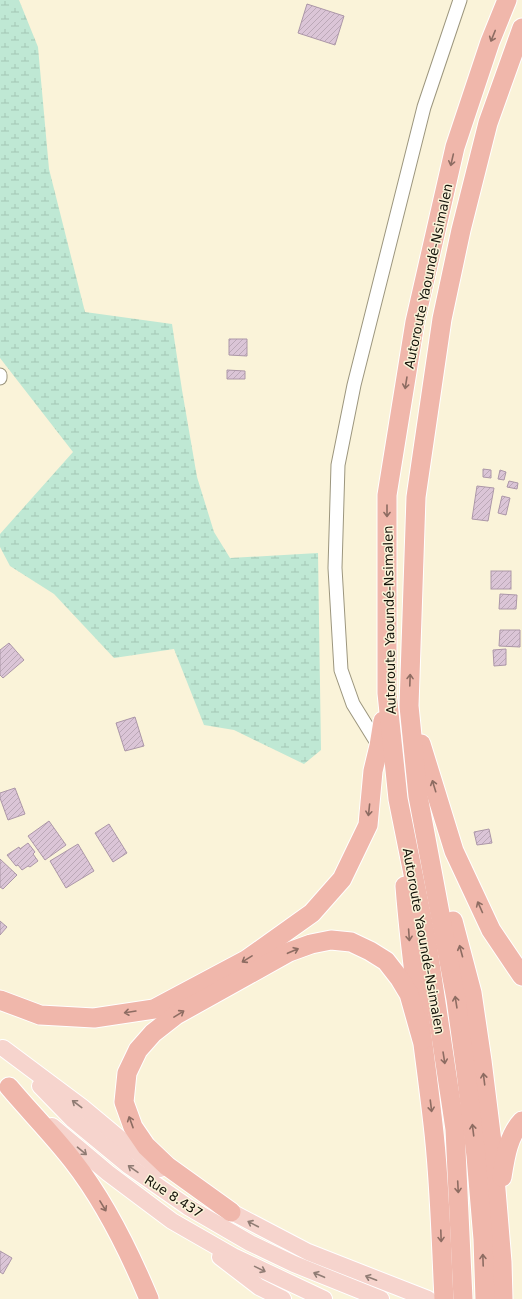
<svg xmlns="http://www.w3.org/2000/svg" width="522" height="1299" viewBox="0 0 522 1299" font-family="'DejaVu Sans',sans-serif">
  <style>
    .wetland { fill: url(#wetland-marsh) }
    .building { fill: url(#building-hatch); stroke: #ac97a8 }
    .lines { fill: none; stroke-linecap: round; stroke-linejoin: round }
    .minor-casing { stroke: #9c967e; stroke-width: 15 }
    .major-casing { stroke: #fff; stroke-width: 18 }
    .highway-casing { stroke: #fff; stroke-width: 21 }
    .minor { stroke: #fff; stroke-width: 13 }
    .major { stroke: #f6d4cd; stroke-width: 16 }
    .highway { stroke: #f0b7ab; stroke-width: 19 }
    .oneway { stroke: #8d6c62 }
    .oneway2 { stroke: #907c74 }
    .labels { text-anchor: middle; stroke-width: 3; stroke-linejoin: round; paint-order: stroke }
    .street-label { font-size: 13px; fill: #131108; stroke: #faf3d9 }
  </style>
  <defs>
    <pattern id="wetland-marsh" width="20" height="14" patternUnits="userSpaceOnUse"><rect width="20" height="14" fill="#bfe8d4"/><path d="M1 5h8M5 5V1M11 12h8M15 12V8" fill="none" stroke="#a3c6b4"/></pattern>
    <pattern id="building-hatch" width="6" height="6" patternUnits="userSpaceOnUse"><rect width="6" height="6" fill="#dbc5d7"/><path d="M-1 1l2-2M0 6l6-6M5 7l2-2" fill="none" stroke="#bba8b7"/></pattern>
  </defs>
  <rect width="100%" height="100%" fill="#faf3d9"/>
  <path class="wetland" d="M0,0H19L38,47L49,169L85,312L172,324L182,390L197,477L214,532L230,558L318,553L321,750L304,764L234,730L204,725L174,649L114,658L54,594L10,566L0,547V534L73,452L0,358Z"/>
  <g class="building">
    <path d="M307,4L344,16L335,45L298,33Z"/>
    <path d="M229,339H247V356L229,355Z"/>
    <path d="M227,370L245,371V379H227Z"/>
    <path d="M483,469L491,470V478L483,477Z"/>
    <path d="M500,470L506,472L504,480L498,479Z"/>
    <path d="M509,481L518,483L517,489L507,487Z"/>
    <path d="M477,486L494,488L488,521L472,519Z"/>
    <path d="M502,496L510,498L506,515L498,513Z"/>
    <rect x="491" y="571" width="20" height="18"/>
    <path d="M500,594L517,595L516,609H499Z"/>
    <path d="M500,630H520V647L499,646Z"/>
    <path d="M9,643L24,660L3,678L0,675V650Z"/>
    <path d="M506,649V665L494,666L493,650Z"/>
    <path d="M135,717L144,746L125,751L116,723Z"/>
    <path d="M15,788L25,814L8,820L0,798V793Z"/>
    <path d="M49,821L66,845L45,860L28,836Z"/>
    <path d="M109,824L127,853L113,862L95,833Z"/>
    <path d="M489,829L492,843L477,845L474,832Z"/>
    <path d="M28,843L35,852L33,854L38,861L30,867L28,866L22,870L18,865L16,866L7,855L19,847L20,849Z"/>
    <path d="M78,844L94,871L66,888L50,861Z"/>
    <path d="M0,859L17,875L3,889L0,887Z"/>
    <path d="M0,921L7,927L0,935Z"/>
    <path d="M0,1251L12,1258L3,1274L0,1272Z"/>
  </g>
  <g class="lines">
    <defs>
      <g id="minor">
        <path d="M0,375V378"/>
        <path d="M379,746L353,704L341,670L335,568L338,465L354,385L424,107L460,0"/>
      </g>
      <g id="major">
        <path d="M3,1048L82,1107L130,1147L160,1169"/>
        <path d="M40,1086L72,1119L129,1166L188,1207L250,1243L294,1264L381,1299"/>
        <path d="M52,1126L108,1173L172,1221L233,1256L324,1299"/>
        <path d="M220,1206L308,1252L428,1299"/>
        <path d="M220,1257L259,1287L283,1299"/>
      </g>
      <g id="highway">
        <path d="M421,744L454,851L491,930L522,976"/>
        <path d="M405,886C411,966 424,1044 433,1124C440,1182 441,1241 444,1299"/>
        <path d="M453,921L472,993L482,1061L492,1142L502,1262L503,1299"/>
        <path d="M0,1000L40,1015L94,1018L154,1009L246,960L312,913L342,879L368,825L373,771L379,746L383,721"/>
        <path d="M9,1087C30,1112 53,1135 73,1161C105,1202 129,1251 149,1299"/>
        <path d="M502,1177C505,1158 508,1136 522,1121"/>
        <path d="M231,1212L167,1166L146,1146L133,1127L124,1102L127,1073L138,1050L153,1033L176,1015L289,952L311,944L331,940L351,942L370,951L386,961L400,979L409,994L422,1040"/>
        <path d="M463,1299L455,1129L427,943L398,799L387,693V495L415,322L455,147L490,42L507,0"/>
        <path d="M485,1299L483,1239L476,1156L466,1072L456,999L418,796L409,706L416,497L442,319L461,230L488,123L522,28"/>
      </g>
    </defs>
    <use href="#minor" class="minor-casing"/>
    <use href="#major" class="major-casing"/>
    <use href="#highway" class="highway-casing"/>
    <use href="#minor" class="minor"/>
    <use href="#major" class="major"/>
    <use href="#highway" class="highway"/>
  </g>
  <defs><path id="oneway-shaft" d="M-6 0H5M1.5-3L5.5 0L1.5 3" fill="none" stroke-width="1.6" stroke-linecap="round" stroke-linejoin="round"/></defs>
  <g class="oneway">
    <use href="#oneway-shaft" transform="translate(493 36) rotate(112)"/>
    <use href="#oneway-shaft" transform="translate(452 160) rotate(103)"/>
    <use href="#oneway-shaft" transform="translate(406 383) rotate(99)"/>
    <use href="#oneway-shaft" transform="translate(387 511) rotate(90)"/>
    <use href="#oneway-shaft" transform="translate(410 680) rotate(-88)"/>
    <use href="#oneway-shaft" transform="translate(434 786) rotate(-107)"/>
    <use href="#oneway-shaft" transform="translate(369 810) rotate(96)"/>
    <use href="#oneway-shaft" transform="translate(480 907) rotate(-114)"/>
    <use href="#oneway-shaft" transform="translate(409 935) rotate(86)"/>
    <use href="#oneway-shaft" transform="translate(293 951) rotate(-23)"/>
    <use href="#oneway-shaft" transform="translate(461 951) rotate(-105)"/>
    <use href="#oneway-shaft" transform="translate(247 959) rotate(148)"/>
    <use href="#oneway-shaft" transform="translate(456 1002) rotate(-99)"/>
    <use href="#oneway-shaft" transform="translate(130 1012) rotate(171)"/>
    <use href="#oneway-shaft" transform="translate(179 1014) rotate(-32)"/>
    <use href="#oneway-shaft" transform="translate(444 1058) rotate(81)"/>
    <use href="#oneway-shaft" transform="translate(484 1079) rotate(-97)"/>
    <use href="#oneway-shaft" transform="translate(431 1106) rotate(83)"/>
    <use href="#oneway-shaft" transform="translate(131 1122) rotate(-110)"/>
    <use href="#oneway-shaft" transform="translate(473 1130) rotate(-97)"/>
    <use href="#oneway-shaft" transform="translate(458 1187) rotate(87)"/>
    <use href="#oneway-shaft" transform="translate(103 1206) rotate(59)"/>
    <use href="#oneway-shaft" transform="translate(441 1236) rotate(88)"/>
    <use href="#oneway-shaft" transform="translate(483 1260) rotate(-92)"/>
  </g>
  <g class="oneway2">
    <use href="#oneway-shaft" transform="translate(77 1104) rotate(-143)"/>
    <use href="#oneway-shaft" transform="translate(82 1151) rotate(40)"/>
    <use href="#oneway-shaft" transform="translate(133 1169) rotate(-145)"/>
    <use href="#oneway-shaft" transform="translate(253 1224) rotate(-152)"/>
    <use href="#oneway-shaft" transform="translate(260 1269) rotate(26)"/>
    <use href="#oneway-shaft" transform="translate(319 1275) rotate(-157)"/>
    <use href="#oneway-shaft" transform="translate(371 1278) rotate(-159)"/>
  </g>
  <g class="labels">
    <g class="street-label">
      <text transform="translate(428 276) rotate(-78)" y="5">Autoroute Yaoundé-Nsimalen</text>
      <text transform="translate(389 620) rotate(-91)" y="5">Autoroute Yaoundé-Nsimalen</text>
      <text transform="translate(424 941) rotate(80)" y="5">Autoroute Yaoundé-Nsimalen</text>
      <text transform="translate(174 1196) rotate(33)" y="5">Rue 8.437</text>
    </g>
  </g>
</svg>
